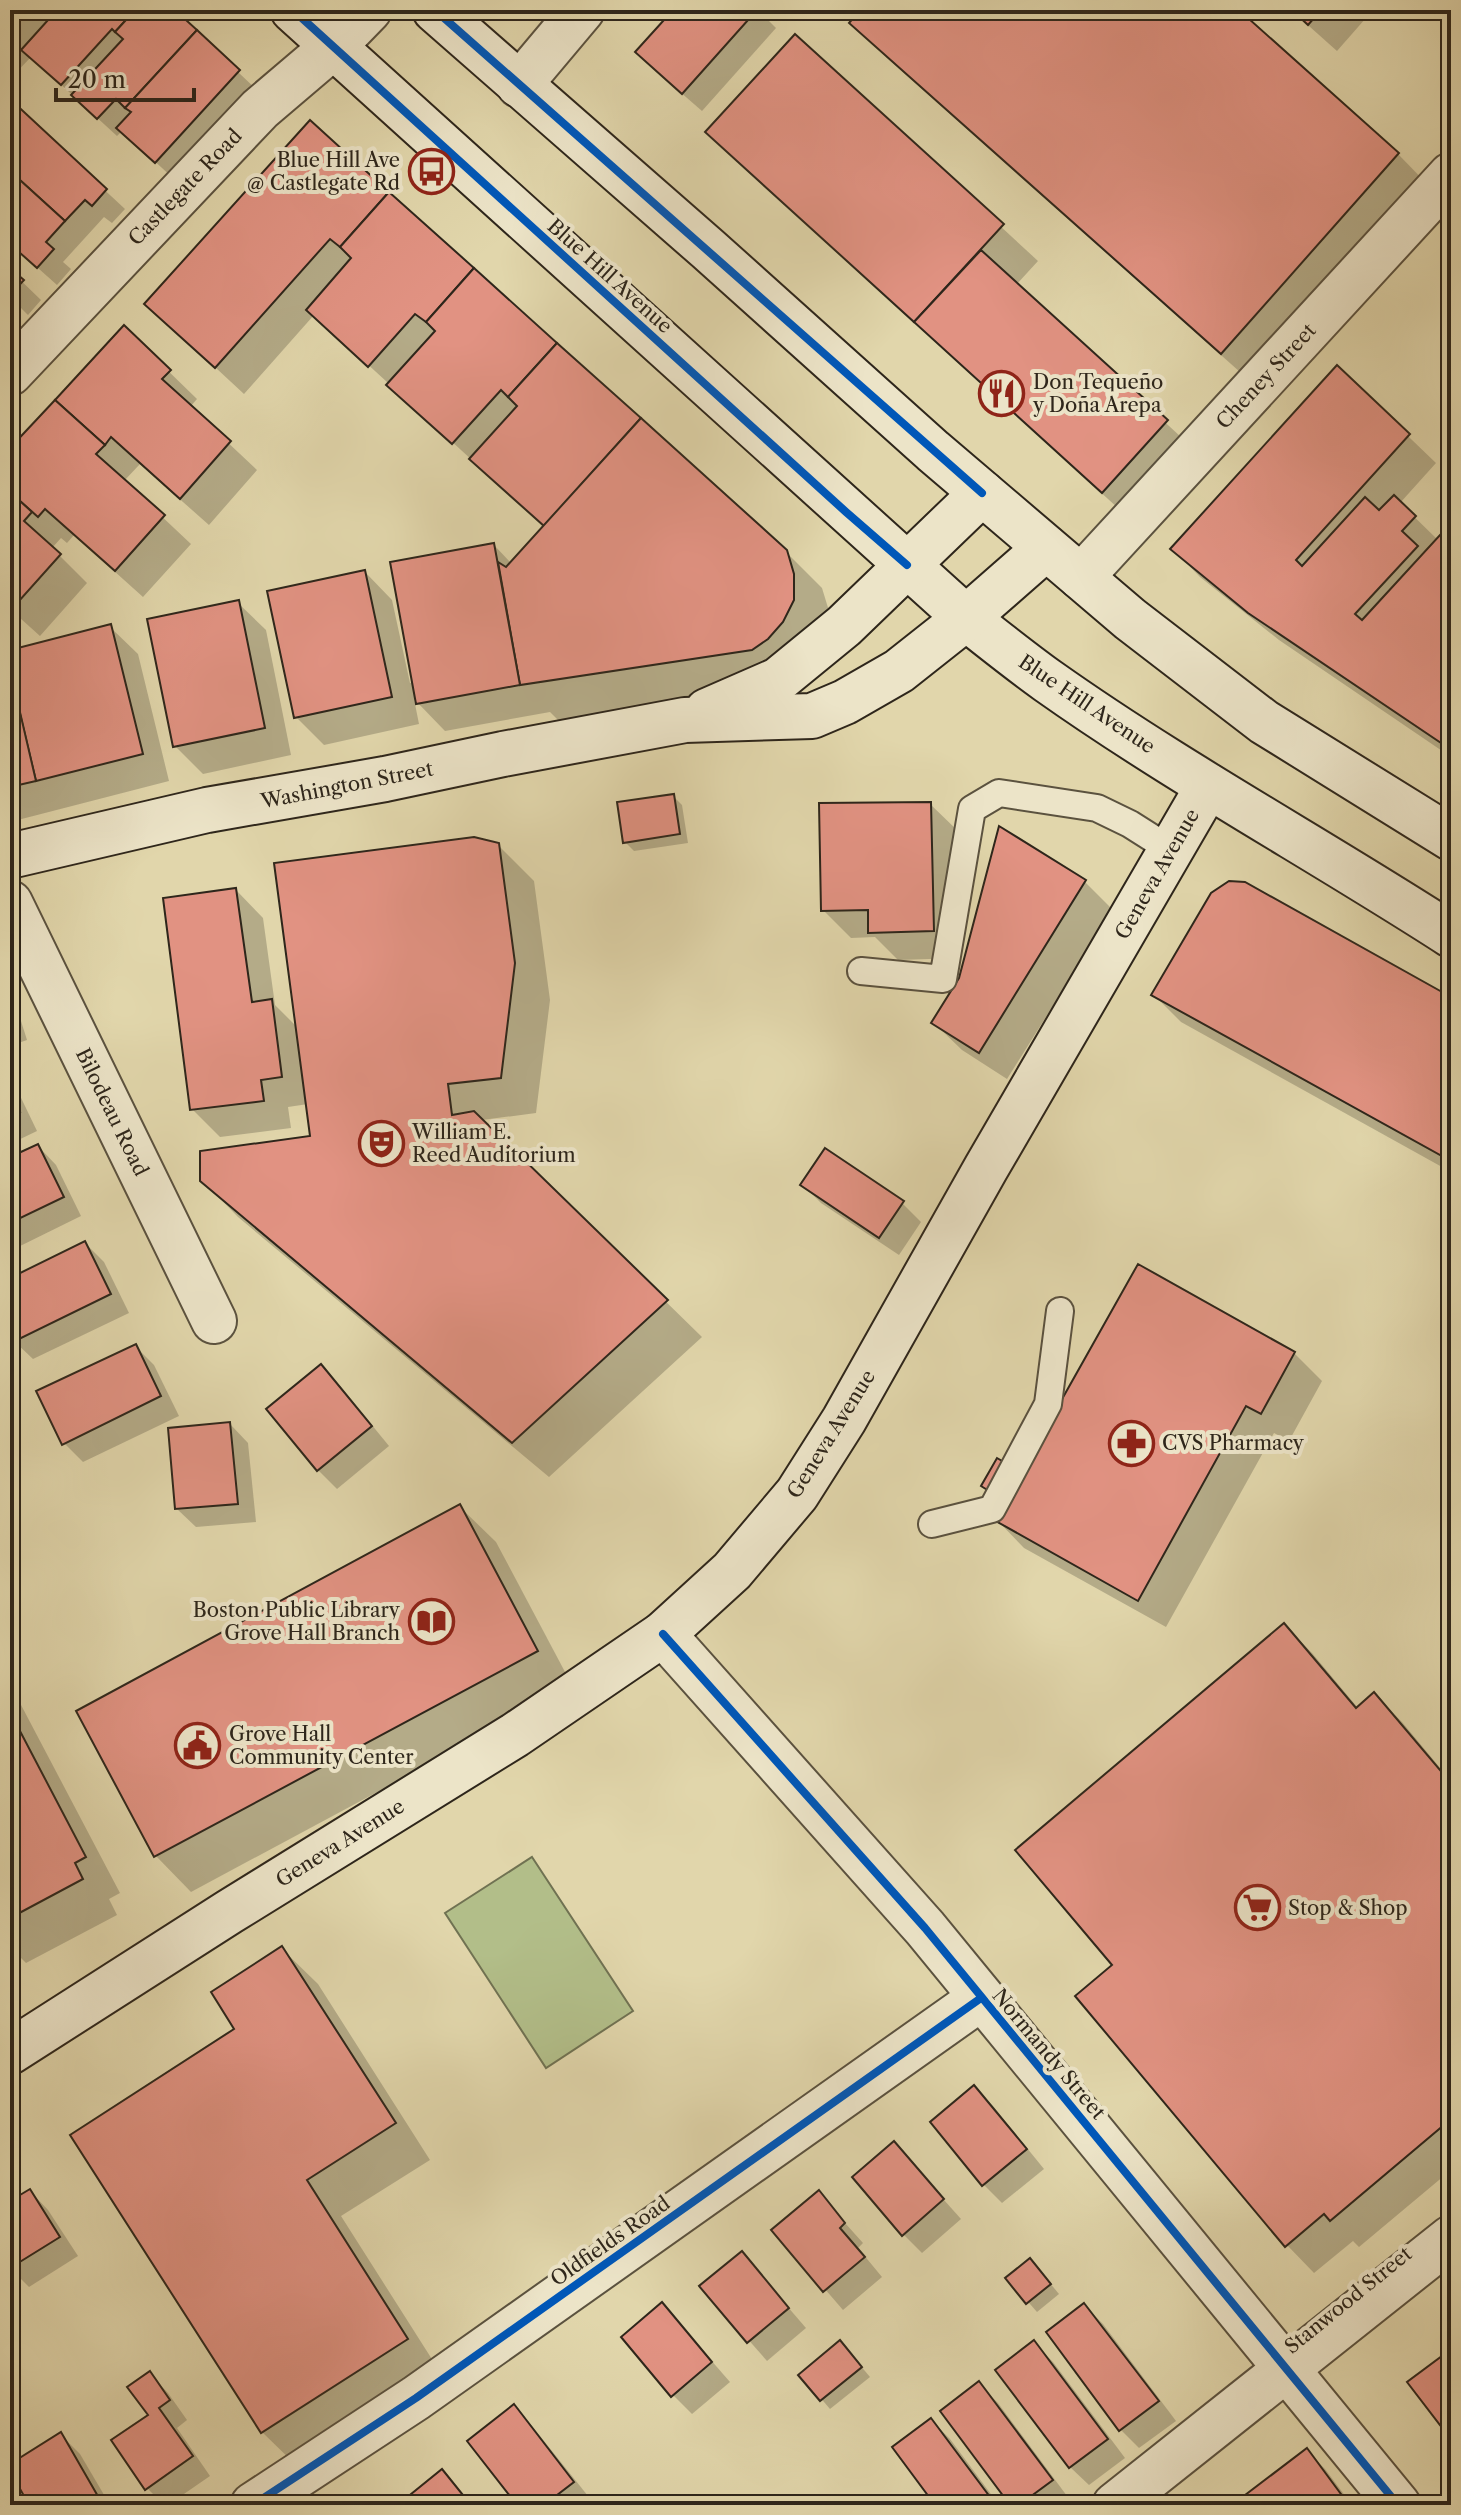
<svg xmlns="http://www.w3.org/2000/svg" width="1461" height="2515" viewBox="0 0 1461 2515" font-family="'Libre Caslon Text',serif">
  <style>
    .green { fill: #b2be89; stroke: #707252; stroke-width: 2 }
    .shadow { fill: #0003 }
    .building { fill: #e19282; stroke: #2e261b; stroke-width: 2 }
    .lines { fill: none; stroke-linecap: round; stroke-linejoin: round }
    .lane-casing { stroke: #5b523f; stroke-width: 30 }
    .street-casing { stroke: #5b523f; stroke-width: 48 }
    .secondary-casing { stroke: #2e261b; stroke-width: 48 }
    .lane { stroke: #ece4c8; stroke-width: 26 }
    .street { stroke: #ece4c8; stroke-width: 44 }
    .secondary { stroke: #ece4c8; stroke-width: 44 }
    .cycleway-casing { stroke: #ece4c8; stroke-width: 13 }
    .cycleway { stroke: #0057b8; stroke-width: 8 }
    .labels { text-anchor: middle; stroke-width: 8; stroke-linejoin: round; paint-order: stroke }
    .poi-label { font-size: 20px; fill: #2e261b; stroke: #ece4c8; text-anchor: start }
    .street-label { font-size: 20px; fill: #2e261b; stroke: #ece4c8 }
  </style>
  <rect width="100%" height="100%" fill="#e1d6ab"/>
  <filter id="stains"><feTurbulence type="fractalNoise" baseFrequency=".0025" numOctaves="4"/><feColorMatrix values="0 0 0 0 .2 0 0 0 0 .09 0 0 0 0 .02 0 0 0 .5 -.17"/></filter>
  <radialGradient id="worn" r=".72"><stop offset=".6" stop-color="#630" stop-opacity="0"/><stop offset="1" stop-color="#630" stop-opacity=".3"/></radialGradient>
  <path class="green" d="M532,1857L633,2011L546,2068L445,1913Z"/>
  <g class="shadow">
    <path d="M10,10H172L257,90L175,180L122,131L117,136L31,57L10,79Z"/>
    <path d="M675,10H758L776,28L702,111L656,71Z"/>
    <path d="M862,10H1236L1398,154L1433,190L1258,388L887,58L851,23Z"/>
    <path d="M1291,10H1373L1337,51Z"/>
    <path d="M795,36L1038,261L1016,285L1194,449L1130,519L743,167L708,132Z"/>
    <path d="M10,102L125,209L112,223L104,217L63,262L71,269L57,285L10,243Z"/>
    <path d="M310,123L786,552L822,588L829,611L788,685L558,720L550,712L445,731L414,699L419,724L324,745L296,717L365,572L392,600L410,683L414,682L494,545L512,564L545,527L314,315L244,394L147,304Z"/>
    <path d="M10,270L41,300L28,315L21,308L10,320Z"/>
    <path d="M124,328L197,399L190,407L257,470L209,525L140,464L124,481L191,544L143,597L74,535L67,543L61,538L52,548L87,583L40,636L10,609V451Z"/>
    <path d="M1337,368L1436,463L1400,503L1438,540L1451,525V757L1279,640L1200,577L1173,549Z"/>
    <path d="M238,603L266,630L291,755L203,774L175,746Z"/>
    <path d="M110,627L138,654L169,781L10,822V712L21,709L10,664V652Z"/>
    <path d="M673,796L682,805L688,843L634,851L625,842Z"/>
    <path d="M930,804L958,831L961,958L898,960L875,937L851,938L823,910Z"/>
    <path d="M1000,829L1085,882L1113,910L1007,1079L962,1050L934,1023L961,979Z"/>
    <path d="M498,845L534,881L550,1000L536,1113L482,1120L483,1123L702,1337L549,1477L238,1217L202,1180L312,1137L308,1104L288,1107L291,1128L220,1137L192,1109L236,890L263,918L275,1005L298,1028Z"/>
    <path d="M10,986L27,1040L10,1046Z"/>
    <path d="M1153,994L1451,999V1172L1181,1022Z"/>
    <path d="M10,1075L37,1131L10,1144Z"/>
    <path d="M38,1146L56,1165L81,1216L10,1251V1160Z"/>
    <path d="M803,1185L902,1203L921,1222L899,1255L821,1203Z"/>
    <path d="M85,1243L104,1262L129,1313L33,1359L14,1341L10,1332V1280Z"/>
    <path d="M135,1346L154,1365L179,1416L83,1462L64,1443Z"/>
    <path d="M1294,1353L1322,1381L1289,1441L1274,1433L1166,1627L1024,1548L997,1520L1020,1473Z"/>
    <path d="M321,1367L340,1386L389,1446L337,1489L318,1470L269,1409Z"/>
    <path d="M230,1424L248,1443L256,1522L196,1527L177,1509Z"/>
    <path d="M460,1507L496,1542L573,1687L191,1892L156,1856L79,1712Z"/>
    <path d="M1284,1625L1312,1653L1358,1708L1374,1694L1402,1722L1451,1781V2170L1359,2247L1353,2241L1314,2273L1287,2245L1114,1965Z"/>
    <path d="M10,1684L120,1893L109,1899L117,1915L26,1963L10,1947Z"/>
    <path d="M282,1949L318,1984L430,2160L341,2216L442,2375L298,2467L262,2432L237,2029Z"/>
    <path d="M974,2088L993,2106L1044,2169L1002,2203L984,2185L933,2122Z"/>
    <path d="M894,2144L961,2219L922,2253L903,2234Z"/>
    <path d="M30,2191L48,2210L78,2256L29,2287L10,2268V2203Z"/>
    <path d="M818,2193L863,2243L858,2248L882,2277L843,2310L774,2230Z"/>
    <path d="M742,2254L806,2328L767,2361L702,2287Z"/>
    <path d="M1039,2270L1059,2294L1037,2312L1008,2279Z"/>
    <path d="M662,2304L730,2382L692,2414L673,2395Z"/>
    <path d="M1084,2305L1103,2324L1176,2421L1139,2448L1121,2430Z"/>
    <path d="M1034,2343L1053,2362L1125,2458L1089,2485L1070,2467Z"/>
    <path d="M849,2352L870,2377L830,2409L801,2375Z"/>
    <path d="M1441,2359L1451,2369L1450,2433L1441,2424Z"/>
    <path d="M150,2374L168,2393L187,2420L177,2428L210,2476L168,2505H164L147,2488Z"/>
    <path d="M979,2384L998,2403L1070,2500L1063,2505H1013Z"/>
    <path d="M514,2407L532,2426L592,2501L587,2505H520Z"/>
    <path d="M931,2420L950,2439L999,2505H937Z"/>
    <path d="M61,2435L80,2454L110,2505H31L10,2466Z"/>
    <path d="M1307,2451L1325,2469L1352,2505H1235Z"/>
  </g>
  <g class="building">
    <path d="M10,10H22L10,23Z"/>
    <path d="M57,10H135L115,32L112,29L61,85L21,50Z"/>
    <path d="M135,10H175L197,30L125,108L116,99L97,119L71,95L123,39L115,32Z"/>
    <path d="M673,10H757L682,94L635,52Z"/>
    <path d="M860,10H1239L1399,153L1221,354L849,23Z"/>
    <path d="M1292,10H1321L1308,25Z"/>
    <path d="M197,30L240,70L155,163L116,128L131,112L125,108Z"/>
    <path d="M795,34L1004,224L914,322L705,132Z"/>
    <path d="M10,99L107,189L92,206L85,200L65,221L10,171Z"/>
    <path d="M310,120L389,192L340,247L330,239L215,368L144,304Z"/>
    <path d="M10,171L65,221L46,242L54,249L37,268L10,244Z"/>
    <path d="M389,192L474,268L426,322L415,314L368,367L306,310L351,258L340,247Z"/>
    <path d="M981,250L1168,420L1102,493L914,322Z"/>
    <path d="M10,268L24,280L10,295Z"/>
    <path d="M474,268L557,343L508,397L501,390L452,444L386,385L435,331L426,322Z"/>
    <path d="M124,325L171,370L162,379L231,441L180,499L111,437L105,445L55,400Z"/>
    <path d="M557,343L641,418L544,526L469,459L517,406L508,397Z"/>
    <path d="M1337,365L1410,434L1296,560L1302,566L1365,497L1379,510L1394,495L1416,516L1402,531L1418,546L1355,614L1362,620L1451,523V743L1447,747L1248,613L1170,549Z"/>
    <path d="M55,400L105,445L96,454L165,515L115,571L45,509L38,517L10,492V448Z"/>
    <path d="M641,418L787,550L794,574V600L783,622L768,639L752,650L520,685L498,562L506,567Z"/>
    <path d="M10,492L32,512L24,521L61,554L11,610Z"/>
    <path d="M494,543L520,685L416,704L390,562Z"/>
    <path d="M365,570L392,697L294,718L267,591Z"/>
    <path d="M239,600L265,728L173,747L147,619Z"/>
    <path d="M111,624L143,754L36,781L10,672V650Z"/>
    <path d="M19,708L36,781L10,787V710Z"/>
    <path d="M674,794L680,834L623,843L617,802Z"/>
    <path d="M931,802L934,931L868,933V910L821,911L819,803Z"/>
    <path d="M999,826L1086,880L979,1053L931,1023L959,978Z"/>
    <path d="M474,837L499,843L515,963L501,1078L448,1084L452,1115L474,1111L668,1300L512,1443L200,1181V1151L310,1136L274,863Z"/>
    <path d="M1229,881L1245,882L1451,997V1161L1151,995L1211,893Z"/>
    <path d="M236,888L252,1002L272,999L282,1077L261,1080L264,1101L190,1110L163,898Z"/>
    <path d="M10,1091L20,1112L10,1116Z"/>
    <path d="M38,1144L64,1197L10,1223V1157Z"/>
    <path d="M825,1148L904,1201L879,1238L800,1185Z"/>
    <path d="M85,1241L111,1294L13,1342L10,1337V1278Z"/>
    <path d="M1138,1264L1295,1352L1261,1414L1246,1406L1138,1601L994,1520Z"/>
    <path d="M136,1344L161,1396L62,1445L36,1391Z"/>
    <path d="M321,1364L372,1426L317,1471L266,1409Z"/>
    <path d="M230,1422L238,1504L175,1509L168,1428Z"/>
    <path d="M997,1458L1021,1472L1005,1501L981,1486Z"/>
    <path d="M460,1504L538,1651L154,1857L76,1711Z"/>
    <path d="M1284,1623L1356,1708L1374,1692L1451,1783V2119L1330,2221L1324,2214L1285,2247L1075,1996L1112,1965L1015,1850Z"/>
    <path d="M10,1712L86,1857L75,1863L83,1879L10,1918Z"/>
    <path d="M282,1946L396,2123L307,2180L408,2339L261,2433L70,2135L234,2029L211,1992Z"/>
    <path d="M974,2085L1027,2149L982,2186L930,2122Z"/>
    <path d="M894,2141L944,2199L902,2236L852,2177Z"/>
    <path d="M30,2189L60,2237L10,2268V2201Z"/>
    <path d="M819,2190L845,2223L840,2228L865,2257L823,2292L771,2230Z"/>
    <path d="M742,2251L789,2308L747,2343L699,2286Z"/>
    <path d="M1030,2258L1051,2284L1026,2304L1005,2278Z"/>
    <path d="M662,2302L712,2362L671,2397L621,2337Z"/>
    <path d="M1084,2303L1159,2401L1119,2431L1046,2332Z"/>
    <path d="M840,2340L862,2367L820,2401L798,2375Z"/>
    <path d="M1034,2340L1108,2439L1069,2468L995,2370Z"/>
    <path d="M1442,2356L1451,2369V2417L1440,2425L1407,2382Z"/>
    <path d="M150,2371L170,2400L159,2408L193,2456L145,2490L111,2440L148,2415L127,2387Z"/>
    <path d="M979,2381L1053,2480L1019,2505H1010L940,2411Z"/>
    <path d="M514,2404L574,2482L544,2505H517L467,2441Z"/>
    <path d="M931,2418L996,2505H935L892,2447Z"/>
    <path d="M61,2432L103,2505H29L10,2471V2464Z"/>
    <path d="M1307,2448L1349,2505H1232Z"/>
    <path d="M442,2469L471,2505H401L400,2503Z"/>
  </g>
  <g class="lines">
    <defs>
      <g id="lane">
        <path d="M861,971L943,979L972,809L999,793L1097,808L1130,824L1171,850"/>
        <path d="M932,1524L992,1509L1048,1404L1060,1311"/>
      </g>
      <g id="street">
        <path d="M519,85L582,10"/>
        <path d="M10,373L260,109L334,46L369,10"/>
        <path d="M1081,577L1451,175"/>
        <path d="M10,903L214,1321"/>
        <path d="M663,1634L925,1928L1398,2505"/>
        <path d="M253,2505L416,2398L981,1998"/>
        <path d="M1115,2505L1451,2238"/>
      </g>
      <g id="secondary">
        <path d="M293,10L966,618C993,639 1020,661 1048,681C1178,773 1318,849 1451,935"/>
        <path d="M435,10L708,249L933,451L1130,619L1264,722L1451,838"/>
        <path d="M707,711L778,680L844,626L982,493"/>
        <path d="M10,856L207,810L385,779L503,754L685,720L812,716L845,702L899,671L966,618L1046,548"/>
        <path d="M10,2052L229,1912L515,1735L663,1634L732,1571L797,1494L844,1420L986,1168L1208,786"/>
      </g>
    </defs>
    <use href="#lane" class="lane-casing"/>
    <use href="#street" class="street-casing"/>
    <use href="#secondary" class="secondary-casing"/>
    <use href="#lane" class="lane"/>
    <use href="#street" class="street"/>
    <use href="#secondary" class="secondary"/>
    <defs>
      <g id="cycleway">
        <path d="M293,10L846,512L907,565"/>
        <path d="M435,10L982,493"/>
        <path d="M663,1634L925,1928L1398,2505"/>
        <path d="M253,2505L416,2398L981,1998"/>
      </g>
    </defs>
    <use href="#cycleway" class="cycleway-casing"/>
    <use href="#cycleway" class="cycleway"/>
  </g>
  <defs>
    <symbol id="bus-ring" viewBox="-11 -11 22 22"><circle r="9.5" fill="#ece4c8" stroke="#8f2418" stroke-width="1.5"/><path d="M-5-6H5V4H4V6H2V4H-2V6H-4V4H-5ZM-3.5-4V0h7V-4ZM-3.5 1.2v1.5H-2V1.2ZM2 1.2v1.5H3.5V1.2Z" fill="#8f2418"/></symbol>
    <symbol id="restaurant-ring" viewBox="-11 -11 22 22"><circle r="9.5" fill="#ece4c8" stroke="#8f2418" stroke-width="1.5"/><path d="M-5-6h1v4h1v-4h1v4h1v-4h1v5L-1.5 .5V6h-2V.5L-5-1ZM5-6V6H3V1.5H1.5Q1.5-4 5-6Z" fill="#8f2418"/></symbol>
    <symbol id="theatre-ring" viewBox="-11 -11 22 22"><circle r="9.5" fill="#ece4c8" stroke="#8f2418" stroke-width="1.5"/><path d="M-5-5.5Q0-4 5-5.5V0Q5 5 0 6Q-5 5-5 0ZM-3.3-2.5H-1v1.5H-3.3ZM1-2.5H3.3v1.5H1ZM-2.8 1Q0 5.5 2.8 1Z" fill="#8f2418"/></symbol>
    <symbol id="pharmacy-ring" viewBox="-11 -11 22 22"><circle r="9.5" fill="#ece4c8" stroke="#8f2418" stroke-width="1.5"/><path d="M-2-6h4v4h4v4h-4v4h-4v-4h-4v-4h4Z" fill="#8f2418"/></symbol>
    <symbol id="library-ring" viewBox="-11 -11 22 22"><circle r="9.5" fill="#ece4c8" stroke="#8f2418" stroke-width="1.5"/><path d="M-6-4Q-3-5.5-.7-3.5V5Q-3 3-6 4ZM6-4Q3-5.5 .7-3.5V5Q3 3 6 4Z" fill="#8f2418"/></symbol>
    <symbol id="civic-ring" viewBox="-11 -11 22 22"><circle r="9.5" fill="#ece4c8" stroke="#8f2418" stroke-width="1.5"/><path d="M-.6-6.5H3V-4.5H.6V-3L4-1V1h2V6H-6V1h2V-1L-.6-3ZM-1.2 2.5V6h2.4V2.5Z" fill="#8f2418"/></symbol>
    <symbol id="supermarket-ring" viewBox="-11 -11 22 22"><circle r="9.5" fill="#ece4c8" stroke="#8f2418" stroke-width="1.5"/><path d="M-6-5.5h2.5l.6 2H6L4.5 2H-2.5L-4.4-4H-6ZM-1.5 3.2a1.3 1.3 0 1 0 .1 0ZM3 3.2a1.3 1.3 0 1 0 .1 0Z" fill="#8f2418"/></symbol>
  </defs>
  <g fill-rule="evenodd">
    <use href="#bus-ring" x="406" y="146" width="51" height="51"/>
    <use href="#restaurant-ring" x="976" y="368" width="51" height="51"/>
    <use href="#theatre-ring" x="356" y="1118" width="51" height="51"/>
    <use href="#pharmacy-ring" x="1106" y="1418" width="51" height="51"/>
    <use href="#library-ring" x="406" y="1596" width="51" height="51"/>
    <use href="#civic-ring" x="172" y="1720" width="51" height="51"/>
    <use href="#supermarket-ring" x="1232" y="1882" width="51" height="51"/>
  </g>
  <g class="labels">
    <g class="poi-label">
      <text x="400" y="167" text-anchor="end">Blue Hill Ave<tspan x="400" dy="23">@ Castlegate Rd</tspan></text>
      <text x="1033" y="389">Don Tequeño<tspan x="1033" dy="23">y Doña Arepa</tspan></text>
      <text x="412" y="1139">William E.<tspan x="412" dy="23">Reed Auditorium</tspan></text>
      <text x="1162" y="1450">CVS Pharmacy</text>
      <text x="400" y="1617" text-anchor="end">Boston Public Library<tspan x="400" dy="23">Grove Hall Branch</tspan></text>
      <text x="229" y="1741">Grove Hall<tspan x="229" dy="23">Community Center</tspan></text>
      <text x="1288" y="1915">Stop &amp; Shop</text>
    </g>
    <g class="street-label">
      <text transform="translate(185 187) rotate(-46)" y="7">Castlegate Road</text>
      <text transform="translate(610 276) rotate(42)" y="7">Blue Hill Avenue</text>
      <text transform="translate(1266 376) rotate(-47)" y="7">Cheney Street</text>
      <text transform="translate(1087 704) rotate(34)" y="7">Blue Hill Avenue</text>
      <text transform="translate(347 785) rotate(-11)" y="7">Washington Street</text>
      <text transform="translate(1157 874) rotate(-60)" y="7">Geneva Avenue</text>
      <text transform="translate(112 1112) rotate(64)" y="7">Bilodeau Road</text>
      <text transform="translate(831 1434) rotate(-58)" y="7">Geneva Avenue</text>
      <text transform="translate(340 1843) rotate(-32)" y="7">Geneva Avenue</text>
      <text transform="translate(1049 2054) rotate(50)" y="7">Normandy Street</text>
      <text transform="translate(610 2241) rotate(-35)" y="7">Oldfields Road</text>
      <text transform="translate(1348 2300) rotate(-39)" y="7">Stanwood Street</text>
    </g>
  </g>
  <rect width="1461" height="2515" fill="none" stroke="#e1d6ab" stroke-width="40"/>
  <rect x="12" y="12" width="1437" height="2491" fill="none" stroke="#2e261b" stroke-width="4"/>
  <rect x="20" y="20" width="1421" height="2475" fill="none" stroke="#2e261b" stroke-width="2"/>
  <path d="M56 88v12h138v-12" fill="none" stroke="#2e261b" stroke-width="4"/>
  <text x="68" y="88" font-size="24" fill="#2e261b" stroke="#ece4c8" stroke-width="6" paint-order="stroke">20 m</text>
  <rect width="100%" height="100%" filter="url(#stains)"/>
  <rect width="100%" height="100%" fill="url(#worn)"/>
</svg>
